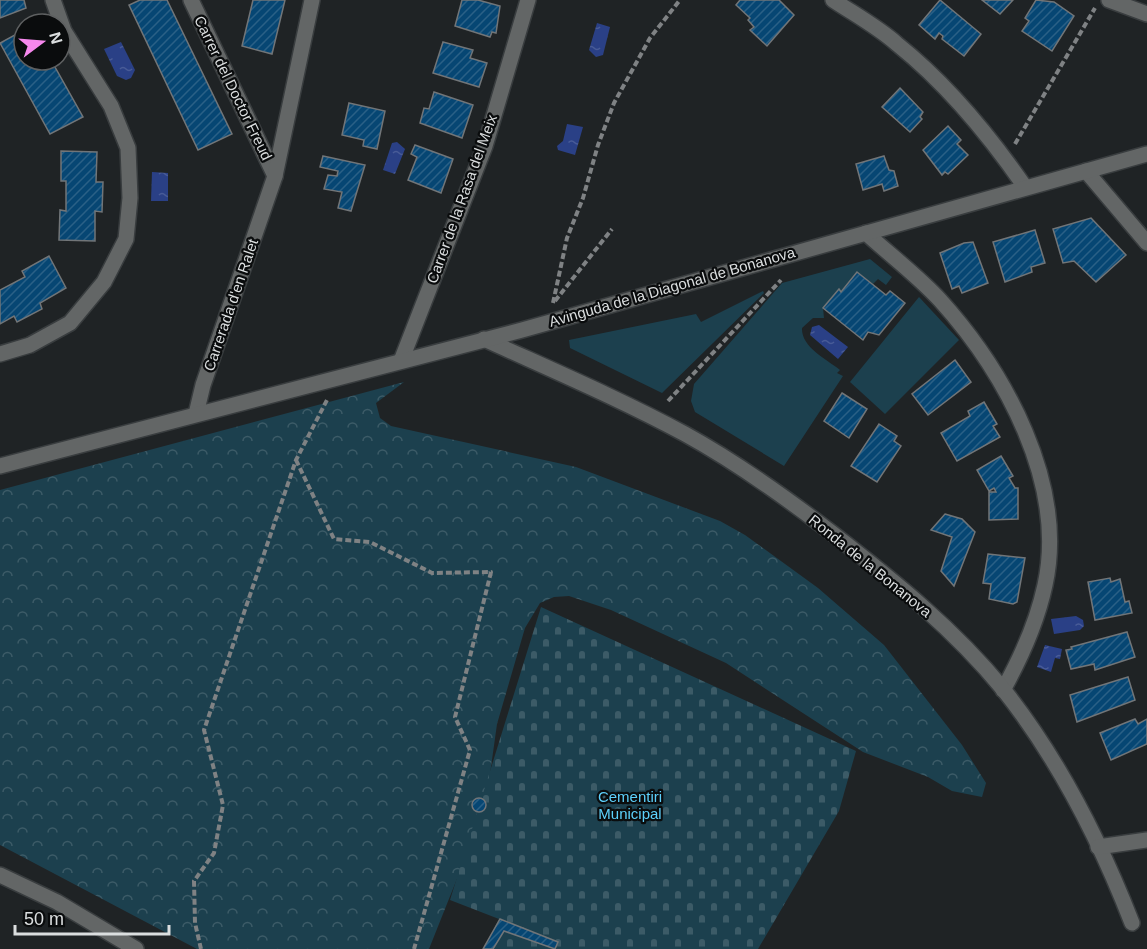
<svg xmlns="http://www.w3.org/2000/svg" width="1147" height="949" viewBox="0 0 1147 949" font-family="Arial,sans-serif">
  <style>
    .grass { fill: #1c404e }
    .forest { fill: url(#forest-crowns) }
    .cemetery { fill: url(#cemetery-stones) }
    .water { fill: url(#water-ripples) }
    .building { fill: url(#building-hatch); stroke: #717578; stroke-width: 1.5 }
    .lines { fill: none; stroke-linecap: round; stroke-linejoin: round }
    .street-casing { stroke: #393d3f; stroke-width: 18 }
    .path { stroke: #7f8284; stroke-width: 4; stroke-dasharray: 6 3; stroke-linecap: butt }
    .street { stroke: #636666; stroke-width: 15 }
    .labels { text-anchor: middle; stroke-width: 4.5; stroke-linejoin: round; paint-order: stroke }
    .street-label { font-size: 15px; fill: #dbdedf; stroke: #0a0c0d }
    .park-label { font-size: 15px; fill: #5dd0fb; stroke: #0a0c0d }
  </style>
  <defs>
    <pattern id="forest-crowns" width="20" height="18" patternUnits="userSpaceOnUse" patternTransform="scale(1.5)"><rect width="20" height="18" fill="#1c404e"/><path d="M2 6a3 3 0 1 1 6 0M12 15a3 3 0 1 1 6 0" fill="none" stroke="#3c5b67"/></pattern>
    <pattern id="cemetery-stones" width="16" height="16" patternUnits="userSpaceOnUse" patternTransform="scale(1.5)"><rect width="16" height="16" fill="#1c404e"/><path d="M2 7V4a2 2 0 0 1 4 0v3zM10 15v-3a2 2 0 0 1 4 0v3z" fill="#3c5b67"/></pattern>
    <pattern id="water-ripples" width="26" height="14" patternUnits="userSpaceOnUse" patternTransform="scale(1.5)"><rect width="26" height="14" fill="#2a4086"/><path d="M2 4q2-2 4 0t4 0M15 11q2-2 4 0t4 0" fill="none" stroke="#485b97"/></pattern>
    <pattern id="building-hatch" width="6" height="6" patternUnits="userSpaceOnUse" patternTransform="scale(1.5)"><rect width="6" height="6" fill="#064673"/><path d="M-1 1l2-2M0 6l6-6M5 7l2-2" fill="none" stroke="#2a6086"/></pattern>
  </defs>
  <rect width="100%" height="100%" fill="#1f2325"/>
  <g class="grass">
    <path d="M870,259L892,277L886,285L878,279L873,284L857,272L841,292L839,290L823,308L824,318H813L802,328C801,347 826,359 840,370L837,373L843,376L784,466L695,412L691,401L694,384L782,283Z"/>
    <path d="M763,291L764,293L662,393L570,348L569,340L696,314L701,322Z"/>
    <path d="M919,297L959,340L885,414L850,382Z"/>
  </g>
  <path class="forest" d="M404,382L376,403L380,418L391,426L576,467L720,521L745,535L818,588L884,645L962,745L986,783L982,797L952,791L928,777L863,752L726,663L611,610L569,596L554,597L540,603L525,628L497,724L490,774L476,831L429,949H197L0,845V490Z"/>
  <path class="cemetery" d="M541,607L856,751L839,811L758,949H483L499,919L450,900Z"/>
  <g class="water">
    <path d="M597,23L610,27L603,55L596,57L589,50Z"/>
    <path d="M121,42L135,70L131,78L126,80L117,76L104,49Z"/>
    <path d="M567,124L583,127L575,155L558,150L557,146L563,141Z"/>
    <path d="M397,142L405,149L395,174L383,170L392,143Z"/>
    <path d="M152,172L168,173V201H151Z"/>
    <path d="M819,325L848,347L838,359L810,335L812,327Z"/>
    <path d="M1076,616L1083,620L1084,626L1080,630L1054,634L1051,619Z"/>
    <path d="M1045,645L1062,649L1060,659L1055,658L1051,672L1037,667Z"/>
  </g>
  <g class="building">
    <path d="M0,0H24L26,8L0,18Z"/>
    <path d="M140,0H167L232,134L198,150L129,5Z"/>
    <path d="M253,0H285L272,54L242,46Z"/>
    <path d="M462,0H478L500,6L496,33L492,32L490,37L455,26Z"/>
    <path d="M740,0H779L794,15L767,46L750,30L754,27L748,20L750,18L736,5Z"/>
    <path d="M940,0L981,34L964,56L942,39L943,36L939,33L935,39L919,25Z"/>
    <path d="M982,0H1013L1000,14Z"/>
    <path d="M1036,0L1054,2L1074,16L1052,51L1022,31L1029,21L1025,18Z"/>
    <path d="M24,30V60H51L83,117L50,134L0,43Z"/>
    <path d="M443,42L473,50L470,58L487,63L479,87L433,73Z"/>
    <path d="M900,88L923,112L920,117L922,119L910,132L882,107Z"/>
    <path d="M434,92L473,105L462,138L420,123L424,108L429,109Z"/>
    <path d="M349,103L385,111L377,149L363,146L364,140L342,135Z"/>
    <path d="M948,126L961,140L957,144L968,155L948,174L945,172L942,175L923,150Z"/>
    <path d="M415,145L453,159L441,193L408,180L417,157L411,154Z"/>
    <path d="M61,151L97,152L96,182H103L102,212L95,211V241L59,240L60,210L66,211V181H61Z"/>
    <path d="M323,156L365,165L351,211L338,208L342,192L324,189L328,175L337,176L338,171L320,167Z"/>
    <path d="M884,156L889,170L894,171L898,186L884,191L882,184L863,190L856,164Z"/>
    <path d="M1091,218L1126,255L1096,282L1074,261L1063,263L1053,229Z"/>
    <path d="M1035,230L1045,263L1031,267L1032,272L1005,282L993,242Z"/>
    <path d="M973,242L988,283L962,293L959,286L952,289L940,253L964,243Z"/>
    <path d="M49,256L66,288L40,303L42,309L17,322L14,316L0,324V290L25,277L22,271Z"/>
    <path d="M857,272L886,295L890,291L905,303L879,335L868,332L863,340L823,308L839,289L841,292Z"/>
    <path d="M955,360L971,382L928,415L912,394Z"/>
    <path d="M842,393L867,409L849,438L824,421Z"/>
    <path d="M984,402L997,424L993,426L1000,437L957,461L941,433L970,416L968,411Z"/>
    <path d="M879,424L897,436L894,441L901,446L877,482L851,466Z"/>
    <path d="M1001,456L1013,476L1009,478L1015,488H1018V519L989,520V492H996L994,488L989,491L977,470Z"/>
    <path d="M945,514L962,519L975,532L954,586L941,571L952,537L931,530Z"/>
    <path d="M988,554L1025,558L1017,602L1013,604L989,599L991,584L983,583Z"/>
    <path d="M1110,578L1111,582L1120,579L1125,602L1129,601L1132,613L1095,620L1088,582Z"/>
    <path d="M1127,632L1135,657L1095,670L1094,664L1071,669L1066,650L1072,649L1071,647Z"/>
    <path d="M1128,677L1135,700L1077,722L1070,695Z"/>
    <path d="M1135,719L1138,724L1147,719V744L1111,760L1100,733Z"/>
    <circle cx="479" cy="805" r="7"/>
    <path d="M500,919L558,942L555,949L504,931L493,949H483Z"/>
  </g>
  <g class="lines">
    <defs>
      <g id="street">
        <path d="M191,0L275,176"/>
        <path d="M833,0C854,14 878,27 897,44C946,83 989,135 1025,187"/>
        <path d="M1109,0L1147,14"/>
        <path d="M1086,171L1147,243"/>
        <path d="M866,233C890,255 918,276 940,300C1005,372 1067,484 1045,585C1037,622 1022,656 1003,690"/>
        <path d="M484,339C552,370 620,399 685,434C738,463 785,497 832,533C893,580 954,629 1003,689C1058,758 1100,841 1132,923"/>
        <path d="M0,354L30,345L70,323L104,282L126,239L130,198L128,148L111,106L64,31L53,0"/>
        <path d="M401,361L485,146L528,0"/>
        <path d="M196,414L203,385L275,176L312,0"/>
        <path d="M0,466L522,330L1147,154"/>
        <path d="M1098,847L1147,840"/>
        <path d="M0,875L57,902L136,949"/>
      </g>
    </defs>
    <use href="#street" class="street-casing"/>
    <g class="path">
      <path d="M1015,144L1095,8"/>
      <path d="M555,301L612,229"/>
      <path d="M553,303L567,238L583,198L598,145L614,103L650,38L680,0"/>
      <path d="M668,401L781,280"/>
      <path d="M296,460L334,539L370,542L432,573L491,572L455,717L470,750L414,949"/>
      <path d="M201,949L195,923L194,881L214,853L223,805L204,730L296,460L328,398"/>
    </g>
    <use href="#street" class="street"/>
  </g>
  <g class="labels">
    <g class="street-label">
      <text transform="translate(233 88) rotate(64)" y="5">Carrer del Doctor Freud</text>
      <text transform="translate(462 199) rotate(-70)" y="5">Carrer de la Rasa del Meix</text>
      <text transform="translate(672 287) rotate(-16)" y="5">Avinguda de la Diagonal de Bonanova</text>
      <text transform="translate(231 305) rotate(-71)" y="5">Carrerada d'en Ralet</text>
      <text transform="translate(870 566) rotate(39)" y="5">Ronda de la Bonanova</text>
    </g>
    <g class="park-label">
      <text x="630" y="802">Cementiri<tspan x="630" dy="17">Municipal</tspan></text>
    </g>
  </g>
  <g transform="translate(42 42) rotate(74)"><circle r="28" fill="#0a0c0d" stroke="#5e6061" stroke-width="1.5"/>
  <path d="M0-4.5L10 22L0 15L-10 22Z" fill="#f688ed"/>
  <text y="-9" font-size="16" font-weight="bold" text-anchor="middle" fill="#dbdedf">N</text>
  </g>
  <path d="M15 925v9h154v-9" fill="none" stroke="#dbdedf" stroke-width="3"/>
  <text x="24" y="925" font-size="18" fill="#dbdedf" stroke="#0a0c0d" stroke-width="4.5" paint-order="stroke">50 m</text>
</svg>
